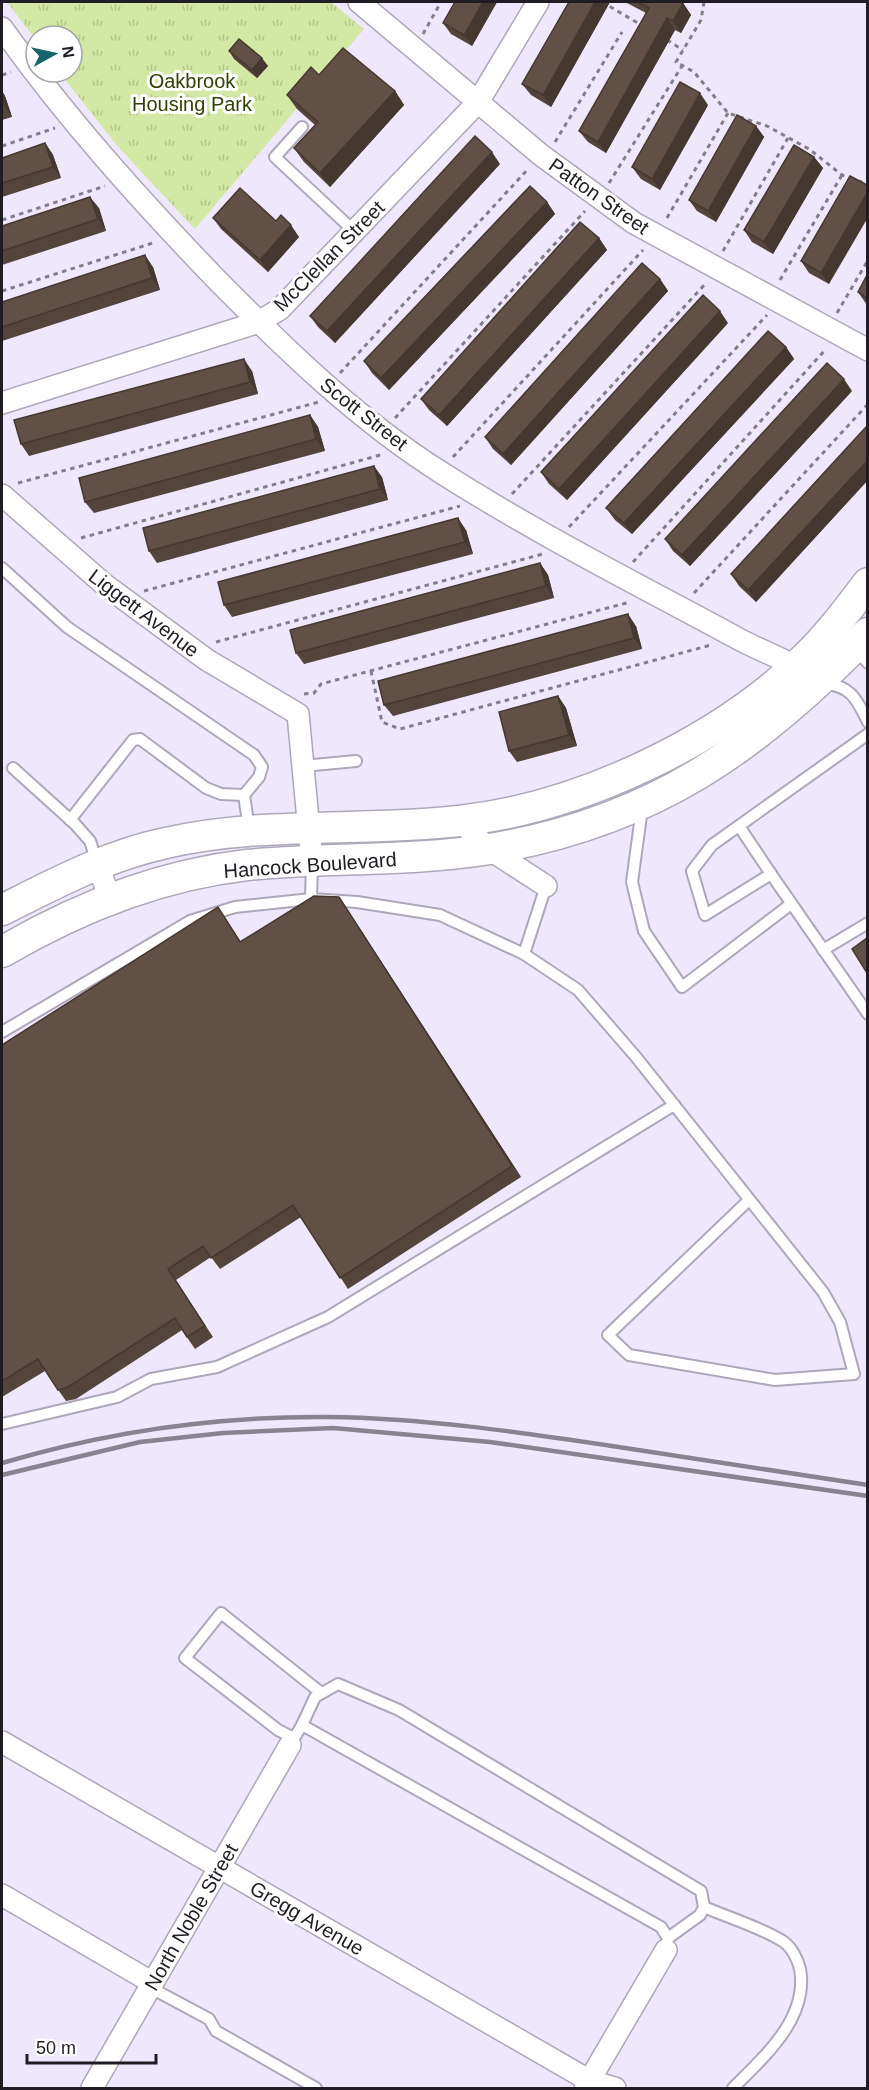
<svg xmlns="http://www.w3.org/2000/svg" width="869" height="2090" viewBox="0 0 869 2090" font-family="Helvetica,sans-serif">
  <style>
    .park { fill: url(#park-tufts) }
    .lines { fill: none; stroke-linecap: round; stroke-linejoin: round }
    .lane-casing { stroke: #aea7ba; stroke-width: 14 }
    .street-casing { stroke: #aea7ba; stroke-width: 24 }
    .secondary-casing { stroke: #aea7ba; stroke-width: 33 }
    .path { stroke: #837e8b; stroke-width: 3; stroke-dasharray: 4.5 4.5; stroke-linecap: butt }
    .lane { stroke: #fff; stroke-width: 10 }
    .street { stroke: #fff; stroke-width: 21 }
    .secondary { stroke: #fff; stroke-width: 30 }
    .rail { stroke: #888391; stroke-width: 4.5 }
    .wall { fill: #53453c }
    .shaded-wall { fill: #443831 }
    .building { fill: #615046; stroke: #443831; stroke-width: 1.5 }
    .labels { text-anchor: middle; stroke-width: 6; stroke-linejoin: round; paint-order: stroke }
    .park-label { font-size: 20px; fill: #334103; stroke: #fff }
    .street-label { font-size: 20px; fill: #1f1c23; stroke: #fff }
  </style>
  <defs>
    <pattern id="park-tufts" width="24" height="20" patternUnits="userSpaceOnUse" patternTransform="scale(1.5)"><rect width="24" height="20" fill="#d2e8a4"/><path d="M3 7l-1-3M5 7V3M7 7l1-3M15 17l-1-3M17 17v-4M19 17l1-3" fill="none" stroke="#b4c68d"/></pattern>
  </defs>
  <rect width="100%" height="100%" fill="#efe7fb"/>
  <path class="park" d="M7,2H331L364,29L195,229L119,148L59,72H72V36H36V40Z"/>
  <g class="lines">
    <defs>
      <g id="lane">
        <path d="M302,127L275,157L355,232"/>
        <path d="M2,568L67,627L254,755L262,767L259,777L244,795L249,829"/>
        <path d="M854,648L868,663"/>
        <path d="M824,683C852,687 856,698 868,722"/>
        <path d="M868,734L712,845L692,871L705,915L771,874L868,1014"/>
        <path d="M303,766L356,761"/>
        <path d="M13,768L75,824L90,841L97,862"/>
        <path d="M642,808L632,882L644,931L682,987L791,904"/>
        <path d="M70,820L133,740L140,739L206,788L221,794L244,795"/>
        <path d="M739,826L771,874"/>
        <path d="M312,862L311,899L357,902L440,915L524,954L578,990L636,1057L823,1292L840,1322L854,1374L775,1380L629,1355L608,1335L749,1200"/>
        <path d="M823,950L868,923"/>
        <path d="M524,954L546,886"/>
        <path d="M2,1032L190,921L235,907L311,899"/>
        <path d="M2,1424L117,1397L151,1379L217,1367L328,1317L674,1105"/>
        <path d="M302,1725L315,1697L338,1684L399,1710L701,1891L704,1907L700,1915L668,1938"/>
        <path d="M294,1738L278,1730L185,1658L221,1613L320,1692"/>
        <path d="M290,1745L302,1725L661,1927L668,1938L667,1943"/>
        <path d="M704,1907C727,1917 765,1929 784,1942C792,1948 798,1960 800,1969C809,2018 764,2057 733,2088"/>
        <path d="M151,1988L209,2019L216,2031L316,2088"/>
      </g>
      <g id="street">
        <path d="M359,2L541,155L634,223L868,350"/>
        <path d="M2,28C66,118 140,200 216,279C286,350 358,420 442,473C536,533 637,584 735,637C758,650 783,658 805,672"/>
        <path d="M2,403L259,322L280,309L478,102L538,2"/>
        <path d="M2,495L105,585L207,660L298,714L312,862"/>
        <path d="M460,821L489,849L546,886"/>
        <path d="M98,865L110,899"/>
        <path d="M2,1742L590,2081L615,2088"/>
        <path d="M2,1895L153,1983"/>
        <path d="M92,2088L290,1745"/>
        <path d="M585,2088L666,1950"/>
      </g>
      <g id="secondary">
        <path d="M2,910C54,884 108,855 166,843C261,821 362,832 459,821C579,808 719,742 806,657C829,635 848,609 868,583"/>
        <path d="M2,952C77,908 160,875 247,865C328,857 410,862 490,849C652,822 756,749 868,633"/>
      </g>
    </defs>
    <use href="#lane" class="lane-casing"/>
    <use href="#street" class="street-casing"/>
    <use href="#secondary" class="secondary-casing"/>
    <g class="path">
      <path d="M602,2L643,26"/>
      <path d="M704,2L701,20L676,62L694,72L728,113L767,126L809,149L842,175L852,179"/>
      <path d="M423,34L441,2"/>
      <path d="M667,40L683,50"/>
      <path d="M2,75L11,72"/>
      <path d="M555,142L622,32"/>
      <path d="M2,146L55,128"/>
      <path d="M858,181L868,184"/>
      <path d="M609,183L682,66"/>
      <path d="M667,218L728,113"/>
      <path d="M2,220L105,186"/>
      <path d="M723,251L788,138"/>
      <path d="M780,280L842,175"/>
      <path d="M2,291L156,242"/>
      <path d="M837,313L868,260"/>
      <path d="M340,373L529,168"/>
      <path d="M395,418L585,211"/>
      <path d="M453,457L643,250"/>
      <path d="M18,483L319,402"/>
      <path d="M512,494L707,282"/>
      <path d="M569,527L767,315"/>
      <path d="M81,538L384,454"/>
      <path d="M633,562L826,349"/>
      <path d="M144,591L460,506"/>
      <path d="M694,593L868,404"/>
      <path d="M216,642L543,554"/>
      <path d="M371,671L382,722L400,729L711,645"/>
      <path d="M304,694L314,693L321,684L630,602"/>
    </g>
    <use href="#lane" class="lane"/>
    <use href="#street" class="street"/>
    <use href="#secondary" class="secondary"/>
    <g class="rail">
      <path d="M2,1463C106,1432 219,1416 328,1417C423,1418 518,1432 612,1446C697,1459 782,1472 868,1485"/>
      <path d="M2,1475L140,1442L223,1433L333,1428L490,1442L868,1496"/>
    </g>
  </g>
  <g class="wall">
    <path d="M455,2H497L472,46L451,34L443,23Z"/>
    <path d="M569,2H610L551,107L531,95L522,84Z"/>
    <path d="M625,2H680L683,3L691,15L681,33L675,30L606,153L588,142L579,131L646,13Z"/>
    <path d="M229,51L268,66L257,78L234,59Z"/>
    <path d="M319,75L395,91L404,105L330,187L304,162L294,148L315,125L297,109L287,95Z"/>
    <path d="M2,91L5,96L12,117L2,120Z"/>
    <path d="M708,105L660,190L641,179L632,167Z"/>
    <path d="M756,126L764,137L716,222L697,211L689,200Z"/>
    <path d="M45,143L53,155L61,178L2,197V158Z"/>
    <path d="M814,157L823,168L773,254L752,242L744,230Z"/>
    <path d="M500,164L335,343L318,327L310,316Z"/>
    <path d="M850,176L829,284L809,273L801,261Z"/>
    <path d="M547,202L555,214L389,390L372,373L364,361Z"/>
    <path d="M99,208L106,231L2,265V226Z"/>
    <path d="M213,218L276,221L299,237L268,272L221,229Z"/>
    <path d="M599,238L607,250L447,426L429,410L421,399Z"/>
    <path d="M153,267L160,290L2,341V302Z"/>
    <path d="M867,275V305L858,292Z"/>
    <path d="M660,279L668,291L511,465L493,449L485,437Z"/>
    <path d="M728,323L567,500L549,484L541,472Z"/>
    <path d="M786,347L794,359L632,534L615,520L606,508Z"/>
    <path d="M252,371L258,394L29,456L21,444Z"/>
    <path d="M852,391L690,566L673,551L665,539Z"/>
    <path d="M310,415L318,427L325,451L94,513L85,502Z"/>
    <path d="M867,426V481L756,602L739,586L731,574Z"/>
    <path d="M382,477L388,500L157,563L149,551Z"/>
    <path d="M466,530L473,554L232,617L224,605Z"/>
    <path d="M540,563L548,575L554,598L304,664L296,653Z"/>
    <path d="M636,626L642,649L393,716L384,705Z"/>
    <path d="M558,696L566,708L577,746L517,762L509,751Z"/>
    <path d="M347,909L521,1177L348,1289L301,1217L220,1269L211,1257L176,1280L213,1337L195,1349L182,1330L76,1399L66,1401L45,1371L2,1397V1045L226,919L241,942Z"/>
  </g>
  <g class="shaded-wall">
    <path d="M483,2H497L472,46L464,35Z"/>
    <path d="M595,2H610L551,107L543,95Z"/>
    <path d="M683,3L691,15L681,33L673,21Z"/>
    <path d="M667,18L675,30L606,153L598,142Z"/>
    <path d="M262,58L268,66L257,78L252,70Z"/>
    <path d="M2,91L5,96L12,117L4,105L2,99Z"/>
    <path d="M395,91L404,105L330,187L320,173Z"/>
    <path d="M700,93L708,105L660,190L652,179Z"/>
    <path d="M756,126L764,137L716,222L708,211Z"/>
    <path d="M45,143L53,155L61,178L53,167Z"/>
    <path d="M492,152L500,164L335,343L327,331Z"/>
    <path d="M814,157L823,168L773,254L764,242Z"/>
    <path d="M867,193V219L829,284L821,273Z"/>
    <path d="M90,197L99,208L106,231L98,219Z"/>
    <path d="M547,202L555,214L389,390L381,378Z"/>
    <path d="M291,225L299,237L268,272L260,260Z"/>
    <path d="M599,238L607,250L447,426L439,415Z"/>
    <path d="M145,255L153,267L160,290L152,278Z"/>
    <path d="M660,279L668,291L511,465L503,454Z"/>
    <path d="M720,311L728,323L567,500L559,489Z"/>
    <path d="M786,347L794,359L632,534L624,523Z"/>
    <path d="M244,359L252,371L258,394L250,382Z"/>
    <path d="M844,379L852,391L690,566L682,555Z"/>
    <path d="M310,415L318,427L325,451L316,439Z"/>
    <path d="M867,461V481L756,602L748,590Z"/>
    <path d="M374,466L382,477L388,500L380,489Z"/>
    <path d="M458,518L466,530L473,554L465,542Z"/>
    <path d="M540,563L548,575L554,598L546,586Z"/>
    <path d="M628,614L636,626L642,649L634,638Z"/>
    <path d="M558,696L566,708L577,746L569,735Z"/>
    <path d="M339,897L347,909L521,1177L512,1166Z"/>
  </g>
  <g class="building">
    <path d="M455,2H483L464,35L443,23Z"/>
    <path d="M569,2H595L543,95L522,84Z"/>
    <path d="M638,2H680L683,3L673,21L667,18L598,142L579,131L649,8Z"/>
    <path d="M239,39L262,58L252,70L229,51Z"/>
    <path d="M343,48L395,91L320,173L294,148L318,122L287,95L311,67L319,75Z"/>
    <path d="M680,82L700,93L652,179L632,167Z"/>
    <path d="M737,115L756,126L708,211L689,200Z"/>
    <path d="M475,136L492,152L327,331L310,316Z"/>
    <path d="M45,143L53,167L2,183V158Z"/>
    <path d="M794,145L814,157L764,242L744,230Z"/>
    <path d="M850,176L867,185V193L821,273L801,261Z"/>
    <path d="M530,186L547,202L381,378L364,361Z"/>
    <path d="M240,188L276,221L281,215L291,225L260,260L213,218Z"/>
    <path d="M90,197L98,219L2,251V226Z"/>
    <path d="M580,222L599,238L439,415L421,399Z"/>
    <path d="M145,255L152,278L2,327V302Z"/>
    <path d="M642,263L660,279L503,454L485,437Z"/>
    <path d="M867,275V298L858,292Z"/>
    <path d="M703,295L720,311L559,489L541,472Z"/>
    <path d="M768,331L786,347L624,523L606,508Z"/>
    <path d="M244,359L250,382L21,444L14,420Z"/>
    <path d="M827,363L844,379L682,555L665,539Z"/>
    <path d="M310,415L316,439L85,502L79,478Z"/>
    <path d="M867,426V461L748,590L731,574Z"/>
    <path d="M374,466L380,489L149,551L143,528Z"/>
    <path d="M458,518L465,542L224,605L218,582Z"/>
    <path d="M540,563L546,586L296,653L290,630Z"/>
    <path d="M628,614L634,638L384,705L378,681Z"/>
    <path d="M558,696L569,735L509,751L499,712Z"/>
    <path d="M314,896L339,897L512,1166L340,1278L293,1205L211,1258L203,1246L168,1269L205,1326L187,1337L175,1318L68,1387L58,1390L38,1359L2,1381V1045L218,907L240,942Z"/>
    <path d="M867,938V973L852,949Z"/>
  </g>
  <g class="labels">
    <g class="park-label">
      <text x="192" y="88">Oakbrook<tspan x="192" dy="23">Housing Park</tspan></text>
    </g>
    <g class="street-label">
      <text transform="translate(599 196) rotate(35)" y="7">Patton Street</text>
      <text transform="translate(329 256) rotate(-45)" y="7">McClellan Street</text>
      <text transform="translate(364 414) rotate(38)" y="7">Scott Street</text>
      <text transform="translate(144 613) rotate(37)" y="7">Liggett Avenue</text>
      <text transform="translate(310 865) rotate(-4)" y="7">Hancock Boulevard</text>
      <text transform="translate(191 1917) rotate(-60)" y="7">North Noble Street</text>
      <text transform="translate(307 1918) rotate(30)" y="7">Gregg Avenue</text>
    </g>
  </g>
  <rect width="869" height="2090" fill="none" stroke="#1f1c23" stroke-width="6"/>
  <g transform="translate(54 54) rotate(82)"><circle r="28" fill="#ffffff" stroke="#a5a4a7" stroke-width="1.5"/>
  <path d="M0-4.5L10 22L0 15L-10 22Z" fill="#17656c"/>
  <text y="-9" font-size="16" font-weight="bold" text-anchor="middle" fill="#1f1c23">N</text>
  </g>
  <path d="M27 2054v9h129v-9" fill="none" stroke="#1f1c23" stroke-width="3"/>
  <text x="36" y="2054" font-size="18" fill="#1f1c23" stroke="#ffffff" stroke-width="4.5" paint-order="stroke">50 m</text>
</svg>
